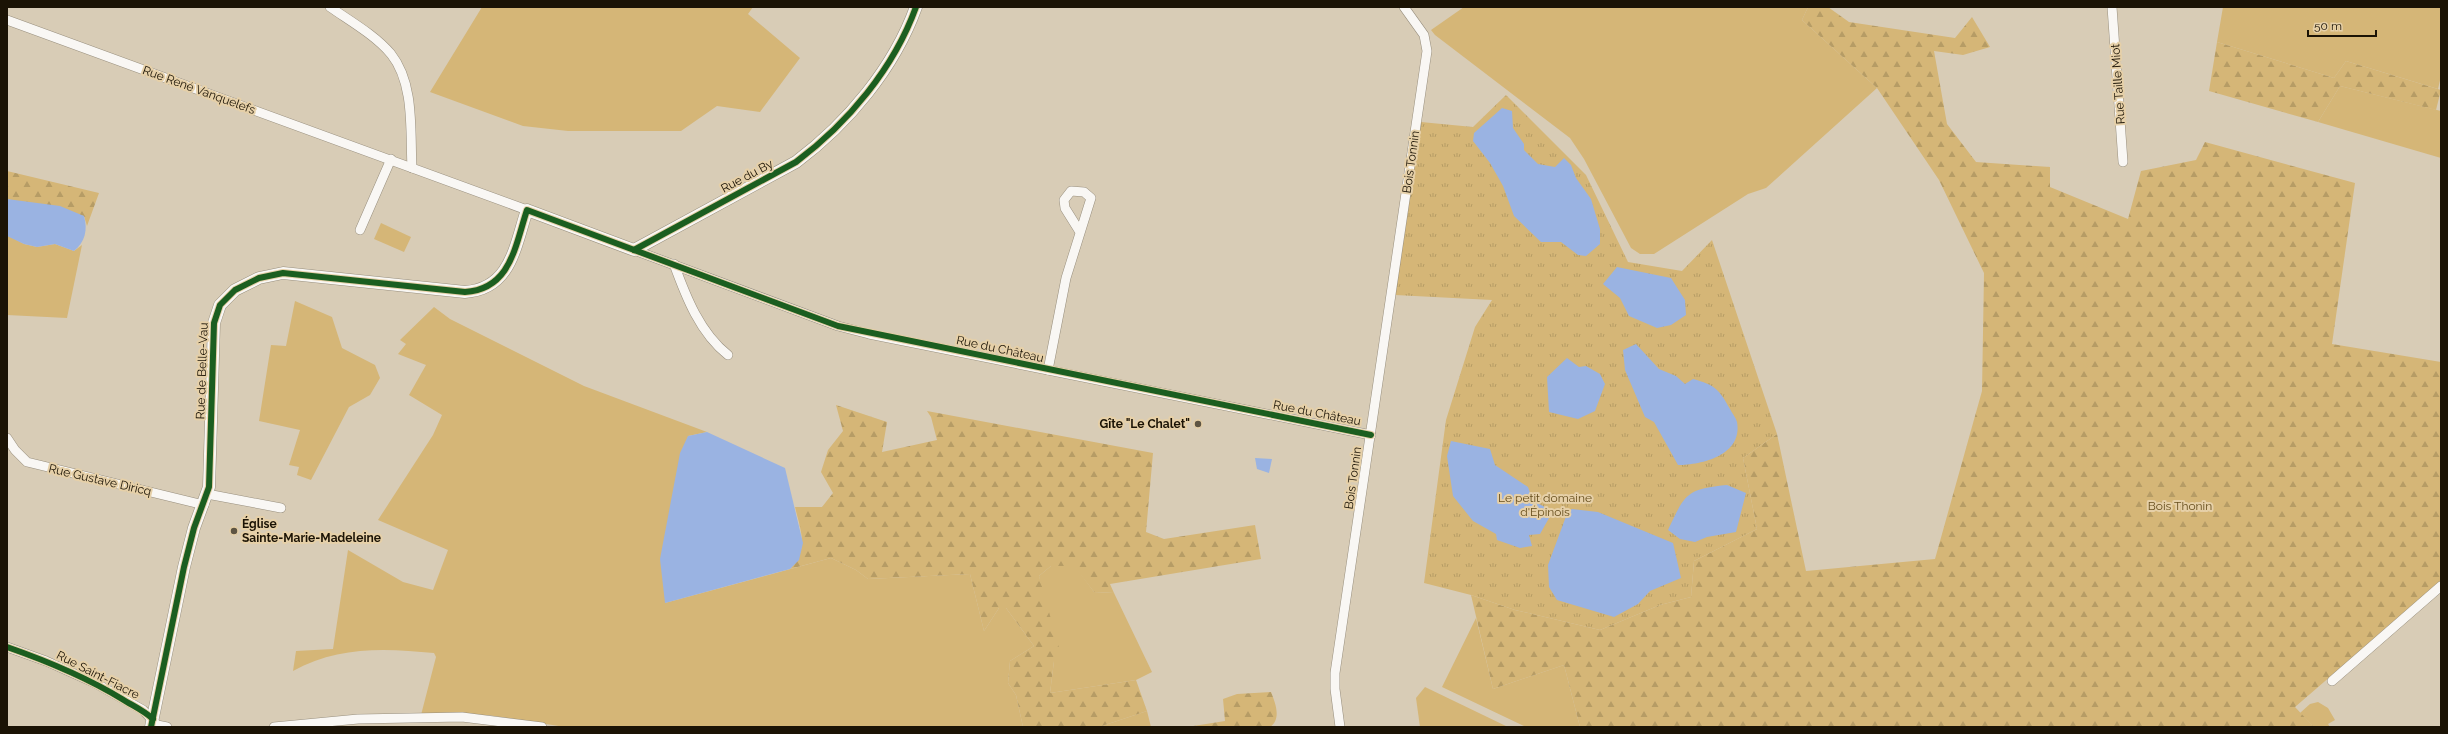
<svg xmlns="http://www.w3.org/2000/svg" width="2448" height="734" viewBox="0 0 2448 734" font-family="Raleway,sans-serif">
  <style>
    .grass { fill: #d5b677 }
    .forest { fill: url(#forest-firs) }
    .park { fill: url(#park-tufts) }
    .water { fill: #9ab3e2 }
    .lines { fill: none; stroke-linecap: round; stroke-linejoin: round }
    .street-casing { stroke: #988f7e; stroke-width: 10 }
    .secondary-casing { stroke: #988f7e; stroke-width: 13 }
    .street { stroke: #f9f7f4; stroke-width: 9 }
    .secondary { stroke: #f9f7f4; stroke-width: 12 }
    .cycleway-casing { stroke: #e6d0a8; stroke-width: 8 }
    .cycleway { stroke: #1b5e20; stroke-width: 6 }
    .poi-dot { fill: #5d5443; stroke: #e6d0a8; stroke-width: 1.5 }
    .labels { text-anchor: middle; stroke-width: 4; stroke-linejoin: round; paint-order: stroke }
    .street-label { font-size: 12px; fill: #1b1305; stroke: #e6d0a8 }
    .poi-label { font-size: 12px; font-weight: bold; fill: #1b1305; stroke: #e6d0a8; text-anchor: end }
    .park-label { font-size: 12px; fill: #664e1d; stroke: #e6d0a8 }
  </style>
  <defs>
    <pattern id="forest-firs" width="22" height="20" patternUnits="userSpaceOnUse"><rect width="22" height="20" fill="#d5b677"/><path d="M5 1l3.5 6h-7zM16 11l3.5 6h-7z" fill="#b69c65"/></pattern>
    <pattern id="park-tufts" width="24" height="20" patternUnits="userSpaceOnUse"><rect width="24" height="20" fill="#d5b677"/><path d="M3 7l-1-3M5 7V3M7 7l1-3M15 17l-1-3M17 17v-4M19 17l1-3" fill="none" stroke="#b69c65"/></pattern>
  </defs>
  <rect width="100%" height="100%" fill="#d8ccb6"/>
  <g class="grass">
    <path d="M482,7H753L748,14L800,58L760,112L717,106L681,131H568L523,126L430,92Z"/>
    <path d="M1464,7H1808L1802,20L1877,88L1766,188L1748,194L1654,254H1640L1631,248L1584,159L1570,138L1435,35L1431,30Z"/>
    <path d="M2223,7H2441V76L2438,89L2346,61L2334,78L2217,42Z"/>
    <path d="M2340,86L2441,111V158L2318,122Z"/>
    <path d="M381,223L411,237L404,252L374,239Z"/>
    <path d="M7,235L24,244L37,247L55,244L74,251L82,245L67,318L7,315Z"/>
    <path d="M295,301L332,317L342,348L375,365L380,378L370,395L349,407L311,480L297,475L299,467L289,465L300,430L259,421L271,345L286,346Z"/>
    <path d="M434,307L450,319L584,386L707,432L688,436L665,603L831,558L856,570L868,579L970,574L984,631L999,608H1006L1034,646L1010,661L1008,683L1016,695L1023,727H565L488,715H421L436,657L434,653C385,648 337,646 293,671L296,651L333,649L348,550L403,582L433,590L448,550L378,520L433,435L442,415L409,395L426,365L398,354L406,344L400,340Z"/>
    <path d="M1051,566H1075L1094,592L1114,593L1152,672L1136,680L1050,693L1054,661L1039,576Z"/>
    <path d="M1476,618L1493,689L1564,665L1580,727H1526L1442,687Z"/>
    <path d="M1425,687L1508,727H1420L1416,698Z"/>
    <path d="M2318,702L2328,708L2335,720L2328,724L2330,727H2314L2300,713L2310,704Z"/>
    <path d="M1147,711L1151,727H1099Z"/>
  </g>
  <g class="forest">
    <path d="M1808,7H1828L1849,22L1955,38L1972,17L1990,47L1963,55L1934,51L1947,124L1976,162L2050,167V187L2128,219L2141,171L2196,160L2205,142L2355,183L2332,344L2441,362V581L2295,707L2314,727H1580L1564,665L1493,689L1471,595L1515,610L1600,630L1660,605L1691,597L1694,561L1757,529L1743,458L1777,434L1806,571L1935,559L1982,391L1984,273L1939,180L1877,88L1802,20Z"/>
    <path d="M2217,42L2334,78L2346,61L2441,90L2436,110L2340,86L2318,122L2209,91Z"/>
    <path d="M7,171L99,193L87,226L84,216L7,199Z"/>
    <path d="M836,405L887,422L882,452L937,440L931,417L927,411L1153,453L1146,532L1164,539L1255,525L1261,559L1110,584L1114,593L1094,592L1074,566H1051L1039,576L1061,655L1054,661L1050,693L1136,680L1147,711L1099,727H1023L1016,695L1008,683L1010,661L1034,646L1006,608H999L984,631L970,574L868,579L856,570L831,558L790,569C809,549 801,532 795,507H822L833,493L821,472L828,450L843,431Z"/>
    <path d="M1271,692C1275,702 1282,719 1270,727H1187L1225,721L1223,699L1237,694Z"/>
  </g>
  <path class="park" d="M1506,95L1586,175L1628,262L1682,271L1712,240L1777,434L1743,458L1757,529L1694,561L1691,597L1660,605L1600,630L1515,610L1471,595L1424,583L1446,420L1475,327L1492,300L1395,295L1421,122L1473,127Z"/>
  <g class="water">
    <path d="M1502,108L1512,111L1513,128L1524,144V150L1538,164L1555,167L1564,158L1571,165L1576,178L1591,199L1600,229V244L1586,256L1578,255L1561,242H1541L1514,216L1503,186L1490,163L1473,141L1474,133Z"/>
    <path d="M7,199L60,206L84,216C88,230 85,242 74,251L55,244L37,247L24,244L7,236Z"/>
    <path d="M1617,267L1671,278L1685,300L1686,315L1671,325L1657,328L1629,316L1620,298L1603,284Z"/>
    <path d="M1636,344L1659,369L1676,376L1685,384L1693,379C1715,385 1719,389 1730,409C1732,413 1736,418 1737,422C1743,455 1702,465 1678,465L1654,422L1645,417L1625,370L1623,350Z"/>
    <path d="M1567,358L1579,367L1586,366L1600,374L1605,384L1595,411L1578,419L1549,412L1547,377Z"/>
    <path d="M707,432L785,468L803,543L799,560L790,569L665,603L660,559L680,453L688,436Z"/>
    <path d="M1451,441L1490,449L1495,465L1528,487L1533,501L1553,511L1540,534L1529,535L1532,546L1520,548L1497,540L1496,534L1473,521L1453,496L1447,456Z"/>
    <path d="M1255,458L1272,459L1269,473L1257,469Z"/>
    <path d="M1727,485L1746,493L1736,532L1707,537L1695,542L1680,539L1668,530C1685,494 1686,489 1727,485Z"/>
    <path d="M1572,509L1598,512L1673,543L1681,578L1650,591L1638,604L1614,617L1557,600L1549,587L1548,565L1568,511Z"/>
  </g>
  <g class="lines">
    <defs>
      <g id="street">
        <path d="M330,7C350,21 375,35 391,54C415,84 410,132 412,168"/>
        <path d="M2112,7L2123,162"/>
        <path d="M7,20L527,210"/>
        <path d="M360,230L391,159"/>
        <path d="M634,250L838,326L869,334L1371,435"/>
        <path d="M674,264C686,297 700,333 728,355"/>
        <path d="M1048,370L1066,278L1091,198L1084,192L1071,191L1064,200L1065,208L1080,232"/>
        <path d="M7,438L15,450L27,462L204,505"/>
        <path d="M207,494L281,508"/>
        <path d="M7,647L46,661L95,683L143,710L157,725L167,727"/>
        <path d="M2332,681L2441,586"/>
        <path d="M274,727L358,719L462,717L542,727"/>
        <path d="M1340,727L1335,689V673L1427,51L1424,35L1404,7"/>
      </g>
      <path id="secondary" d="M151,727L184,567L194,528L209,487L214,323L220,305L235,290L259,278L283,273L465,292C511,289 515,246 527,210L634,250L796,162C848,123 894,68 916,7"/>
    </defs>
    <use href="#street" class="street-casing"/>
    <use href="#secondary" class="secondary-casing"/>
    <use href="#street" class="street"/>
    <use href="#secondary" class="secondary"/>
    <defs>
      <g id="cycleway">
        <path d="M634,250L796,162C848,123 894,68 916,7"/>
        <path d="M7,647C47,661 86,677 122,699C133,706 143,710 153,719"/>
        <path d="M151,727L184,567L194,528L209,487L214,323L220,305L235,290L259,278L283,273L465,292C511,289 515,246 527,210L838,326L1371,435"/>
      </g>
    </defs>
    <use href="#cycleway" class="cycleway-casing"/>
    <use href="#cycleway" class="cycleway"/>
  </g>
  <g class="poi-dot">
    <circle cx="1198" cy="424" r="4"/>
    <circle cx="234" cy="531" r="4"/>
  </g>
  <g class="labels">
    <g class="street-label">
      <text transform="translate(2118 84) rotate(-94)" y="4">Rue Taille Miot</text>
      <text transform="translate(199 90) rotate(20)" y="4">Rue René Vanquelefs</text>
      <text transform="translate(1411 162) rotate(-82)" y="4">Bois Tonnin</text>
      <text transform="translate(747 176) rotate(-28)" y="4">Rue du By</text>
      <text transform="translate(1000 349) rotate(12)" y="4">Rue du Château</text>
      <text transform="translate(202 371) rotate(-88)" y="4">Rue de Belle-Vau</text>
      <text transform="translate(1317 413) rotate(11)" y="4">Rue du Château</text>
      <text transform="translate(1353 478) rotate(-82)" y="4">Bois Tonnin</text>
      <text transform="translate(100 480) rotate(13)" y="4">Rue Gustave Diricq</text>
      <text transform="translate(98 675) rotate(27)" y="4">Rue Saint-Fiacre</text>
    </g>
    <g class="poi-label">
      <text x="1190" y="428">Gîte "Le Chalet"</text>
      <text x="242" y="528" text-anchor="start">Église<tspan x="242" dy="14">Sainte-Marie-Madeleine</tspan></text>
    </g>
    <g class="park-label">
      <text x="1545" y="502">Le petit domaine<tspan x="1545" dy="14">d'Épinois</tspan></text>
      <text x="2180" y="510">Bois Thonin</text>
    </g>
  </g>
  <rect width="2448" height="734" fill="none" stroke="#1b1305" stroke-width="16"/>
  <path d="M2308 30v6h68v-6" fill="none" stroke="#1b1305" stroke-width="2"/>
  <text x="2314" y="30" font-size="12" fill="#1b1305" stroke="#e6d0a8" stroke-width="3" paint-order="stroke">50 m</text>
</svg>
